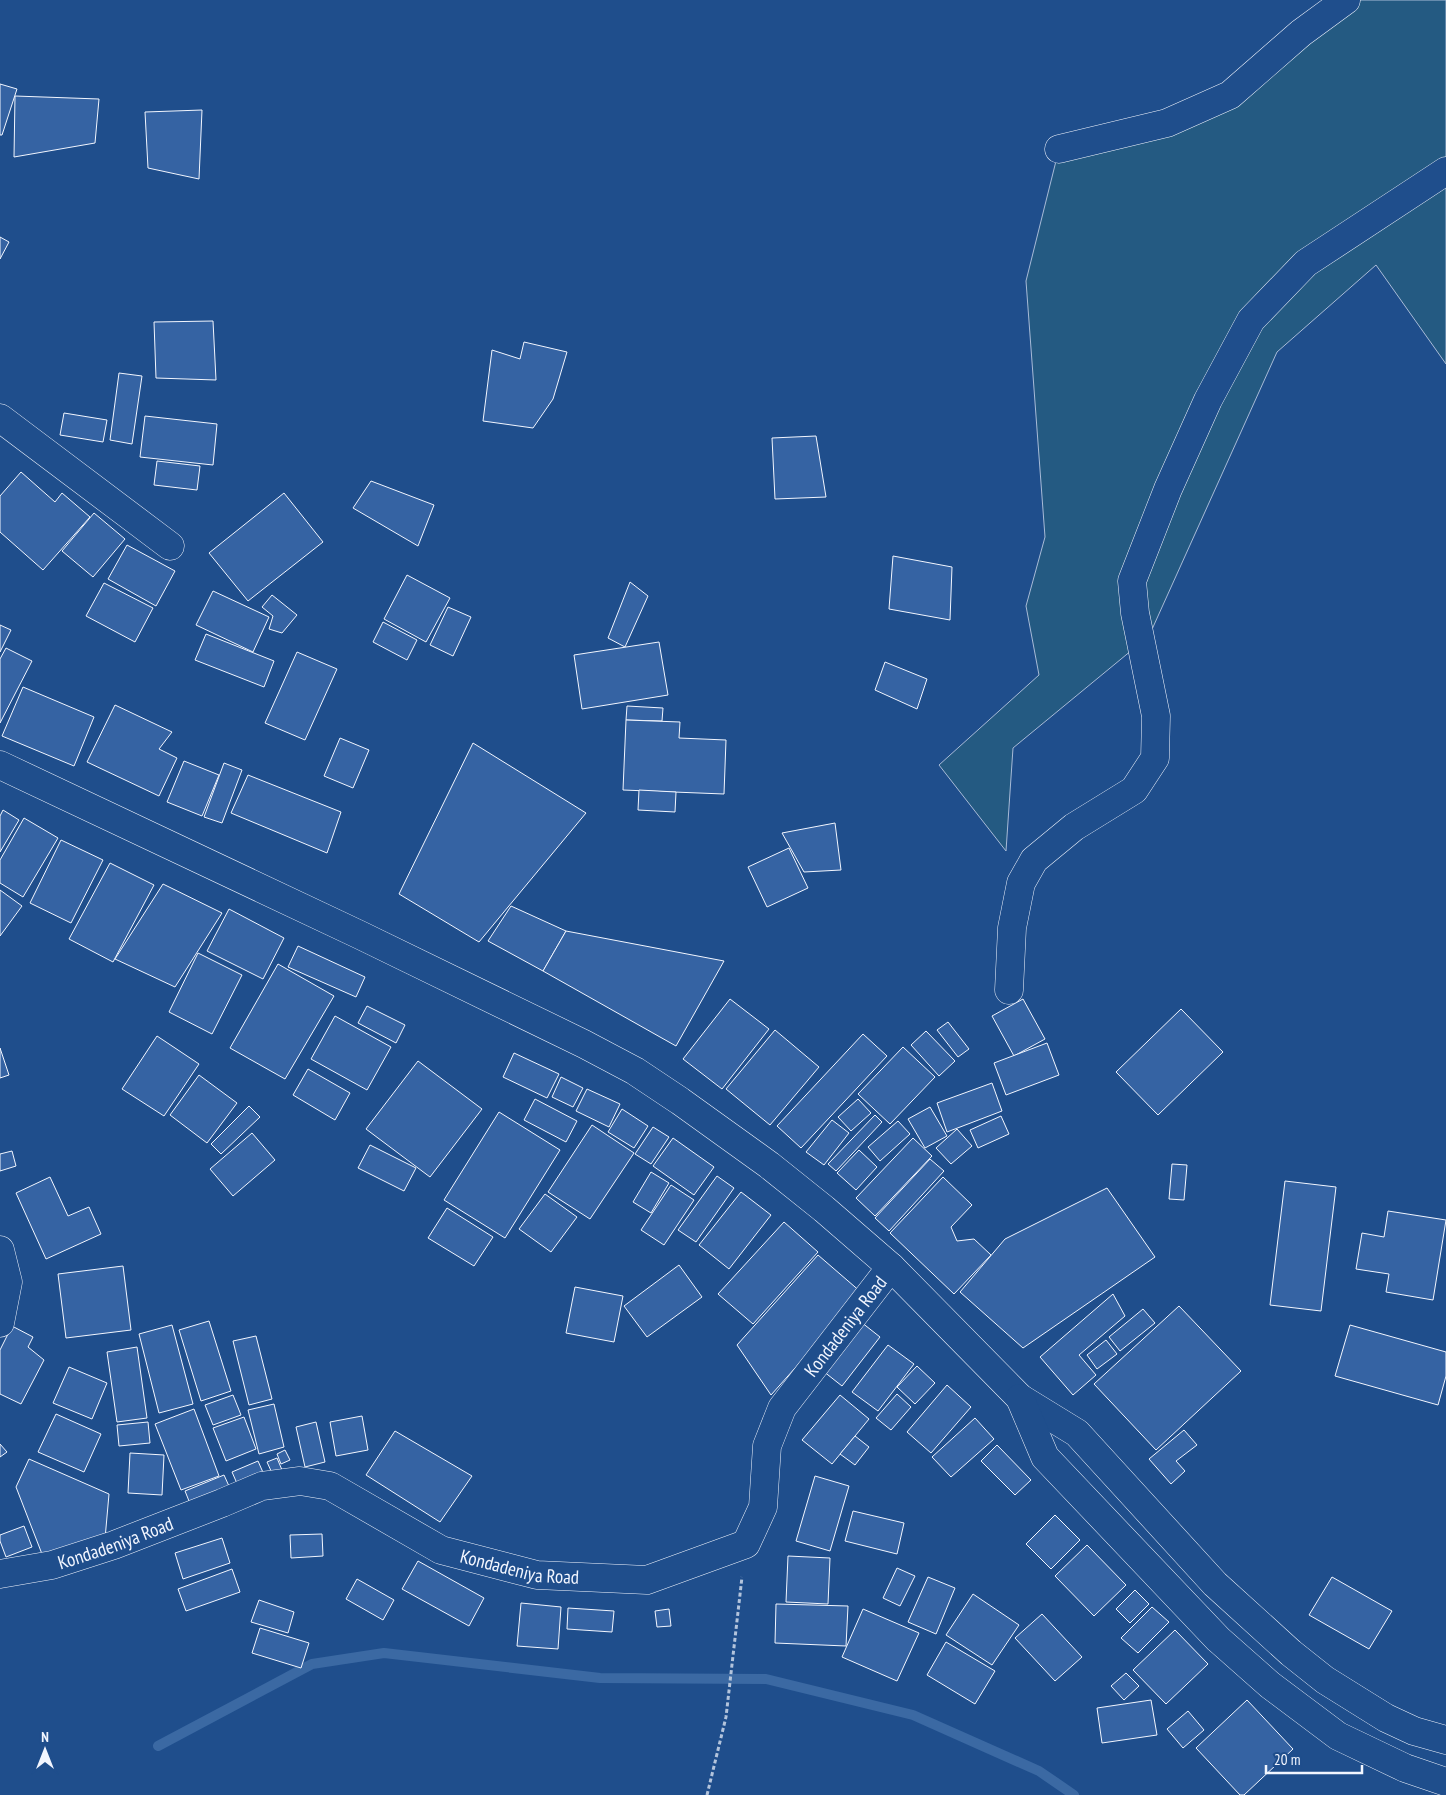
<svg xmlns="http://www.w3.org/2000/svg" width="1446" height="1795" viewBox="0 0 1446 1795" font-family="'PT Sans Narrow',sans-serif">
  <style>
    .green { fill: #245a82; stroke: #a8bbd7 }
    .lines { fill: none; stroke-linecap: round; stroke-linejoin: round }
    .stream { stroke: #3b69a3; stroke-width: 10 }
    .building { fill: #3563a3; stroke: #f2f6ff }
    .minor-casing { stroke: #f2f6ff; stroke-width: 29 }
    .highway-casing { stroke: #f2f6ff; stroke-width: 29 }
    .path { stroke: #b3c4dc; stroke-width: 3; stroke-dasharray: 4 2.5; stroke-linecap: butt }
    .minor { stroke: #1f4e8c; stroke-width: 28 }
    .highway { stroke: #1f4e8c; stroke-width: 28 }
    .labels { text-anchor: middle; stroke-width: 4; stroke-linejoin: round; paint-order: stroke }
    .street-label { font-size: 19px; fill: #f2f6ff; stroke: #1f4e8c }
  </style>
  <rect width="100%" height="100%" fill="#1f4e8c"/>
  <path class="green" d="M1357,0H1446V364L1376,265L1277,352L1149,636L1013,748L1006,851L939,765L1039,675L1026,606L1045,537L1026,281L1059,149L1167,123Z"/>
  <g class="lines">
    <path class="stream" d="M158,1746L312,1664L384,1653L600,1678L766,1679L913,1715L1039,1771L1074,1795"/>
  </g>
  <g class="building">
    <path d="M0,84L17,89L2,135H0Z"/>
    <path d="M15,96L99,99L95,143L14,157Z"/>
    <path d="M202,110L199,179L148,168L145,112Z"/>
    <path d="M0,237L9,242L0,259Z"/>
    <path d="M213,321L216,380L156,378L154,322Z"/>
    <path d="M524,342L567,352L553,399L533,428L483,421L492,350L520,359Z"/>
    <path d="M119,373L142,376L132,444L110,440Z"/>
    <path d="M64,413L107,420L103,442L60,435Z"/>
    <path d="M145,416L217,424L213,465L140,457Z"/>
    <path d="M816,436L826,497L775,499L772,438Z"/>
    <path d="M157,461L200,466L197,490L154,485Z"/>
    <path d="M21,472L55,502L62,493L90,517L43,570L0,532V496Z"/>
    <path d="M371,481L434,505L418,546L353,508Z"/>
    <path d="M284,493L323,542L248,601L209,553Z"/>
    <path d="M94,513L125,539L93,577L62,551Z"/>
    <path d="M127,545L175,571L156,606L108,579Z"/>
    <path d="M893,556L952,567L950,620L889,609Z"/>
    <path d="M407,575L450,598L426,642L384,619Z"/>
    <path d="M630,582L648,596L625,647L608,638Z"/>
    <path d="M104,583L153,608L135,642L86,616Z"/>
    <path d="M213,591L269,617L253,652L196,625Z"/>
    <path d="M272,595L297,615L282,633L269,629L273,616L262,607Z"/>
    <path d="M448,607L471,617L453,656L430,645Z"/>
    <path d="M383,622L417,640L407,660L373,642Z"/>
    <path d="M0,625L11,630L0,652Z"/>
    <path d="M206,634L274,661L264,687L195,660Z"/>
    <path d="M659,642L668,695L582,709L574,655Z"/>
    <path d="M6,648L32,661L0,723V659Z"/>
    <path d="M297,652L337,669L305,740L265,723Z"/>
    <path d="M885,662L927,679L917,709L875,690Z"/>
    <path d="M23,687L94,717L74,766L2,736Z"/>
    <path d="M115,705L172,732L159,749L177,758L159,796L87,762Z"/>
    <path d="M627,706L663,708L662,721L626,720Z"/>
    <path d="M626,720L680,722L679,738L726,740L724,794L623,790Z"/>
    <path d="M340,738L369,750L353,788L324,776Z"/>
    <path d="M473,743L586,813L479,942L399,894Z"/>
    <path d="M184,761L219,775L202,816L167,802Z"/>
    <path d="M224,763L242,770L222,823L204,817Z"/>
    <path d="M248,775L341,812L327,853L231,813Z"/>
    <path d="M639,790L676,792L675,812L638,810Z"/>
    <path d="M3,810L19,820L0,852V816Z"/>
    <path d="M24,818L58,838L23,897L0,883V860Z"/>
    <path d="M835,823L841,870L804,872L782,833Z"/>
    <path d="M61,840L103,860L71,923L30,903Z"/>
    <path d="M789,848L808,888L767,907L748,867Z"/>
    <path d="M110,863L154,885L113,962L69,939Z"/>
    <path d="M163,884L222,913L175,987L115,959Z"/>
    <path d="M0,890L22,906L0,936Z"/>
    <path d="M511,906L566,931L543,971L488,941Z"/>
    <path d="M229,909L284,938L263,979L207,951Z"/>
    <path d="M566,931L724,961L676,1046L543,971Z"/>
    <path d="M298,946L365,977L356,997L288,967Z"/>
    <path d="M198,953L242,975L212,1034L169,1012Z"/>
    <path d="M278,964L334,996L285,1079L230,1048Z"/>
    <path d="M730,999L769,1029L722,1089L683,1059Z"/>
    <path d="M1023,999L1045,1039L1014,1056L992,1016Z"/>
    <path d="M367,1006L405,1025L396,1043L358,1023Z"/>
    <path d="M1181,1009L1223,1052L1158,1115L1116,1072Z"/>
    <path d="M335,1016L391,1047L367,1090L311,1059Z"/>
    <path d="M948,1022L969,1049L958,1057L937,1030Z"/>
    <path d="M775,1030L819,1067L770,1125L726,1089Z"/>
    <path d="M926,1031L955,1061L939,1076L911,1045Z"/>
    <path d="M863,1034L887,1056L801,1148L777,1126Z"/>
    <path d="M157,1036L199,1064L164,1116L122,1089Z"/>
    <path d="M1047,1043L1059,1075L1006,1095L994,1063Z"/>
    <path d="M903,1047L935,1077L890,1124L858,1094Z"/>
    <path d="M0,1048L9,1075L0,1078Z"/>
    <path d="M514,1053L559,1074L547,1098L503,1077Z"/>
    <path d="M418,1061L482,1109L430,1177L366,1129Z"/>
    <path d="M308,1069L350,1093L335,1120L293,1095Z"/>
    <path d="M199,1075L237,1103L207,1143L170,1115Z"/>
    <path d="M561,1077L583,1088L573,1107L552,1097Z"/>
    <path d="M992,1083L1002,1111L947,1132L937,1103Z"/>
    <path d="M587,1089L620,1104L609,1127L576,1111Z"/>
    <path d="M535,1099L577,1121L566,1142L524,1120Z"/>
    <path d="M858,1099L871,1113L851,1131L838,1117Z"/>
    <path d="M249,1106L260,1117L221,1154L211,1144Z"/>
    <path d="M930,1107L947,1136L925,1148L908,1119Z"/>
    <path d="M622,1109L648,1126L634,1148L608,1132Z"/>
    <path d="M499,1112L560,1150L505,1238L444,1200Z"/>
    <path d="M875,1115L882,1122L836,1171L828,1164Z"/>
    <path d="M1001,1116L1009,1134L978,1148L970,1130Z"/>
    <path d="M832,1120L849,1133L824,1165L806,1152Z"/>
    <path d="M898,1121L910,1134L880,1161L868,1147Z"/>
    <path d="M592,1125L634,1153L590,1219L548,1192Z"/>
    <path d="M653,1127L669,1137L651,1164L635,1154Z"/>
    <path d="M957,1129L972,1146L951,1164L936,1148Z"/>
    <path d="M252,1133L275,1160L233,1196L210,1169Z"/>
    <path d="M673,1138L714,1167L694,1195L653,1166Z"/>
    <path d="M913,1138L932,1156L875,1216L856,1198Z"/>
    <path d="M370,1145L416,1168L404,1191L358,1168Z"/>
    <path d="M859,1150L877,1167L856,1190L837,1173Z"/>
    <path d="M12,1151L16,1166L0,1171V1154Z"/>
    <path d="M930,1159L944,1171L889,1231L875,1218Z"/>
    <path d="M1172,1164L1187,1165L1184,1200L1169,1199Z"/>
    <path d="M651,1172L669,1183L651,1213L633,1202Z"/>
    <path d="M717,1176L734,1188L696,1242L678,1230Z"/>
    <path d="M50,1177L68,1216L89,1207L101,1234L46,1259L16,1193Z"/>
    <path d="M943,1177L972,1205L951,1227L957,1241L974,1239L991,1255L954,1294L890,1233Z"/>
    <path d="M1285,1181L1336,1187L1321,1311L1270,1305Z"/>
    <path d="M671,1185L694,1200L664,1245L641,1230Z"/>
    <path d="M1107,1188L1155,1257L1023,1348L960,1292L1005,1239Z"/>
    <path d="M741,1192L771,1215L729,1269L699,1245Z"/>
    <path d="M545,1194L577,1217L551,1252L519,1229Z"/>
    <path d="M447,1208L493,1237L474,1266L428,1238Z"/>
    <path d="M1388,1211L1446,1220L1433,1300L1386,1292L1389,1274L1356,1269L1362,1233L1384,1237Z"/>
    <path d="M784,1222L818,1252L753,1324L718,1294Z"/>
    <path d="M818,1255L862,1293L771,1395L737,1345Z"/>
    <path d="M679,1265L702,1297L647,1337L624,1306Z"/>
    <path d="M123,1266L131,1330L66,1338L58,1274Z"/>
    <path d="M575,1287L623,1296L614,1342L566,1333Z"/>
    <path d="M1113,1294L1125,1316L1079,1355L1096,1375L1073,1395L1040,1357Z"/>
    <path d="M1179,1306L1241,1371L1156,1450L1094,1384Z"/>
    <path d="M1143,1309L1155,1323L1120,1351L1109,1337Z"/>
    <path d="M209,1321L231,1391L201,1401L179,1330Z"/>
    <path d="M861,1322L880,1337L842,1386L823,1371Z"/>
    <path d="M172,1325L193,1404L159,1413L139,1334Z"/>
    <path d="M1350,1325L1446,1352V1376L1438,1405L1335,1376Z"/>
    <path d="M12,1326L33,1337L28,1347L44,1360L21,1404L0,1394V1350Z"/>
    <path d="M256,1336L272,1399L249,1405L233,1341Z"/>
    <path d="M1106,1340L1117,1354L1097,1369L1087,1355Z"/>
    <path d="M888,1345L914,1364L878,1411L852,1392Z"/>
    <path d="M137,1347L147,1418L117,1422L107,1352Z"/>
    <path d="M917,1366L935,1383L915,1404L897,1387Z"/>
    <path d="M69,1367L107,1383L92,1419L53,1403Z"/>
    <path d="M947,1385L971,1407L931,1453L907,1432Z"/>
    <path d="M897,1394L911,1407L891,1430L876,1418Z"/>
    <path d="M233,1395L241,1415L213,1425L205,1405Z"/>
    <path d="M840,1395L869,1419L832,1464L802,1440Z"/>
    <path d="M274,1404L284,1447L259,1454L248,1410Z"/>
    <path d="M194,1409L219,1476L181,1490L155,1424Z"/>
    <path d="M56,1414L101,1434L84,1472L38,1452Z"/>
    <path d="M362,1416L368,1450L336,1456L330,1422Z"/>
    <path d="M244,1417L256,1449L226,1461L213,1428Z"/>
    <path d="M975,1418L994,1439L951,1477L932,1457Z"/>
    <path d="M148,1422L150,1443L119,1446L117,1425Z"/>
    <path d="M316,1422L325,1462L305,1467L296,1427Z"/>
    <path d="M1184,1430L1197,1445L1176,1461L1185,1471L1171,1484L1149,1459Z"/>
    <path d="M395,1431L472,1476L440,1522L366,1475Z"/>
    <path d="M855,1436L869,1447L855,1465L840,1454Z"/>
    <path d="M0,1444L7,1452L0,1457Z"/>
    <path d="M997,1445L1031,1480L1015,1495L981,1461Z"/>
    <path d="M285,1450L290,1460L281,1464L277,1454Z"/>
    <path d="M130,1453L164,1455L162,1495L128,1493Z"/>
    <path d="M277,1458L282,1470L272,1473L267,1462Z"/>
    <path d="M29,1459L109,1494L105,1539L42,1554L16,1487Z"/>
    <path d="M258,1461L265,1477L239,1488L232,1472Z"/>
    <path d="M224,1475L233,1495L193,1511L185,1491Z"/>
    <path d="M815,1476L849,1486L830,1551L796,1541Z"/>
    <path d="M853,1511L904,1523L897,1554L845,1541Z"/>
    <path d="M1055,1515L1080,1540L1051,1569L1026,1544Z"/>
    <path d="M24,1526L32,1547L6,1557L0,1541V1535Z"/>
    <path d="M322,1534L323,1556L291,1558L290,1535Z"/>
    <path d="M222,1538L230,1563L183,1579L175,1553Z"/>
    <path d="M1087,1545L1126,1585L1094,1616L1055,1576Z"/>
    <path d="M788,1556L830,1558L828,1604L786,1602Z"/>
    <path d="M418,1561L484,1598L469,1626L402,1589Z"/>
    <path d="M897,1568L915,1576L900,1606L883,1598Z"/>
    <path d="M232,1569L240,1592L186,1611L178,1589Z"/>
    <path d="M928,1577L955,1588L936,1634L908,1622Z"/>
    <path d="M1332,1577L1392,1611L1369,1649L1309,1615Z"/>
    <path d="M357,1579L394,1600L383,1620L346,1599Z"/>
    <path d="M1135,1590L1149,1604L1130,1623L1116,1609Z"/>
    <path d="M973,1594L1019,1625L992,1665L946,1635Z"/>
    <path d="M259,1600L294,1612L288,1633L251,1622Z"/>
    <path d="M521,1603L561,1607L558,1649L517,1646Z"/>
    <path d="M776,1604L848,1606L846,1646L775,1643Z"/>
    <path d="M1152,1607L1169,1622L1138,1653L1121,1638Z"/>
    <path d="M568,1608L614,1611L612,1632L567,1629Z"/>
    <path d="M669,1609L671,1626L657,1627L655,1611Z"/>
    <path d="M863,1609L919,1633L897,1681L842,1657Z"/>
    <path d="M1042,1614L1082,1657L1055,1681L1015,1638Z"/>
    <path d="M260,1628L309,1643L301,1668L252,1653Z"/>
    <path d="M1175,1630L1208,1664L1166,1704L1133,1670Z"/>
    <path d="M946,1642L995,1671L975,1704L927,1675Z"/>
    <path d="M1126,1673L1139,1686L1124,1700L1111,1686Z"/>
    <path d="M1151,1700L1157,1735L1102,1743L1097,1708Z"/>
    <path d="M1247,1700L1293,1749L1244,1795H1240L1196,1748Z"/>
    <path d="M1188,1711L1204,1730L1183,1748L1167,1729Z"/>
  </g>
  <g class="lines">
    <defs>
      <g id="minor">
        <path d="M1059,149L1167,123L1230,95L1301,33L1346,0"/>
        <path d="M0,418L170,546"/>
        <path d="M1009,990L1012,928L1021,883L1034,860L1074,827L1134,790L1155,758L1156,716L1135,613L1132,581L1168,489L1208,400L1251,320L1306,263L1446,171"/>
        <path d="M0,1250L8,1282L0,1323"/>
        <path id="s1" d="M0,1574L52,1565L114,1545L222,1503L262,1486L300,1481L330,1486L441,1550L537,1575L647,1580L746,1544L763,1507L767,1446L782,1408L891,1267"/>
      </g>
      <g id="highway">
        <path d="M0,765L360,935L584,1044L635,1071L680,1101L769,1165L824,1209L891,1267L1020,1398L1077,1433L1215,1584L1291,1653L1325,1680L1386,1718L1414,1731L1446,1740"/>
        <path d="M1020,1398L1045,1457L1218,1639L1270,1685L1338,1736L1405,1768L1446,1782"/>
      </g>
    </defs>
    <use href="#minor" class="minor-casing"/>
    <use href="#highway" class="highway-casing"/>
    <path class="path" d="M707,1795L726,1717L742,1577"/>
    <use href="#minor" class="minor"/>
    <use href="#highway" class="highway"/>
  </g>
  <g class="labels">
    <g class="street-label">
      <text dy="7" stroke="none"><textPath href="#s1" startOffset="1035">Kondadeniya Road</textPath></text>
      <text dy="7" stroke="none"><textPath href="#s1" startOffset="120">Kondadeniya Road</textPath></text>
      <text dy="7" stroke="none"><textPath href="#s1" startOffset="555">Kondadeniya Road</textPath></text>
    </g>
  </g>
  <g transform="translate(45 1750)" stroke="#1f4e8c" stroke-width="4" paint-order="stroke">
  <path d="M0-4L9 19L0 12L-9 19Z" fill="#f2f6ff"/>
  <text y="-8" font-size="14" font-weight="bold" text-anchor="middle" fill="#f2f6ff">N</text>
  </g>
  <path d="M1266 1765v8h96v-8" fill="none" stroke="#f2f6ff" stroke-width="2.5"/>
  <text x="1274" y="1765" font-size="15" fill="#f2f6ff" stroke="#1f4e8c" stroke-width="4" paint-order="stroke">20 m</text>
</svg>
